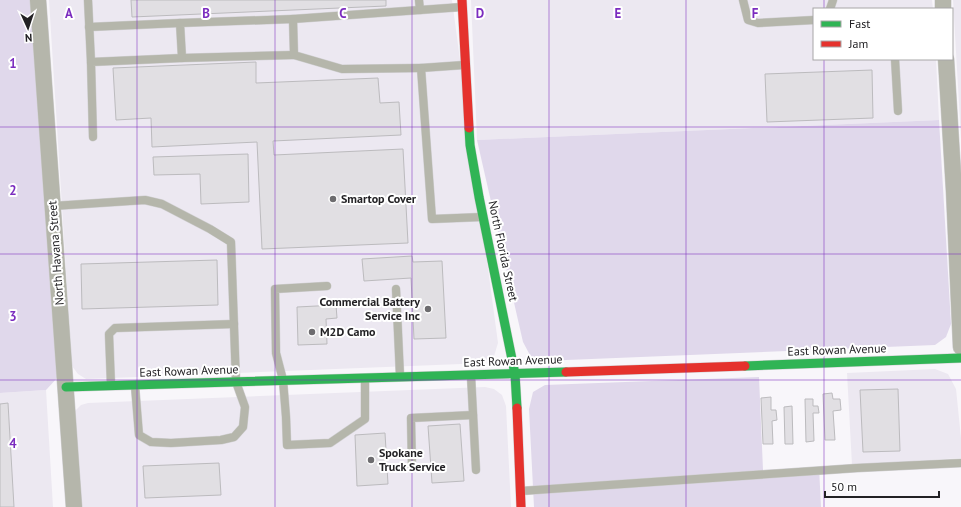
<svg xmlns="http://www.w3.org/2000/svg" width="961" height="507" viewBox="0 0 961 507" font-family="'PT Sans',sans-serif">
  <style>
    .built { fill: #ece8f1 }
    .green { fill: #e0d8eb }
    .building { fill: #e1dfe3; stroke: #bcbbbe }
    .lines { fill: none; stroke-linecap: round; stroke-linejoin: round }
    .lane-casing { stroke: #d1d0d3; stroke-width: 9 }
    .street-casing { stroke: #d1d0d3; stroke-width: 17 }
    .fast-casing { stroke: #d1d0d3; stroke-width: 10 }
    .jam-casing { stroke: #d1d0d3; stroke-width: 10 }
    .lane { stroke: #b5b6ab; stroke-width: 8 }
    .street { stroke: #b5b6ab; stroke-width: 16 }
    .fast { stroke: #30b455; stroke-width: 9 }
    .jam { stroke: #e5322d; stroke-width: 9 }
    .grid { fill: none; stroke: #7b2cbf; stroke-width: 1; stroke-opacity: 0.55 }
    .poi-dot { fill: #6d6c6f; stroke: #fff; stroke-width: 1.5 }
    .labels { text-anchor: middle; stroke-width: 4; stroke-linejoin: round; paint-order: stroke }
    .poi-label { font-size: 12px; font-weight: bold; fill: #222124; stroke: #fff; text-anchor: start }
    .street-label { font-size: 12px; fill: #222124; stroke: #fff }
    .grid-label { font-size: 13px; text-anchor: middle; font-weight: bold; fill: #7b2cbf; stroke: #fff; stroke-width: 4; stroke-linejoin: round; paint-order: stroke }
  </style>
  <rect width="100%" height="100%" fill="#f8f6fa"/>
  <g class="built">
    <path d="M49,0H452L498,343L494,356L481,363L461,364L86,379L78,374L72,366Z"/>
    <path d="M471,0H932L933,9H814V59H936L939,120L477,140Z"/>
    <path d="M953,0H961V139Z"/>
    <path d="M935,369L948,374L956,389L961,438V458L852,465L847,373Z"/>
    <path d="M485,387L494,389L502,395L506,406L511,507H79L74,412L81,405L88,403Z"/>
    <path d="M46,390L53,507H0V393Z"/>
  </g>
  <g class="green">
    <path d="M0,0H34L58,377L46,390L0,393Z"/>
    <path d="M939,120L951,324L946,337L935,345L542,361L531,357L523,342L477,140Z"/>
    <path d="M759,377L763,470L819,467L821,507H534L529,409L533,392L545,385Z"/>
  </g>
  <g class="building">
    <path d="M131,0H386V6L132,17Z"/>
    <path d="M256,62V83L378,78L380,103L399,102L401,135L273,141L274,155L403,149L408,243L262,249L257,142L152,147L151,118L116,120L113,68Z"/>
    <path d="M872,70L873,118L767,122L765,74Z"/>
    <path d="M248,154L249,202L201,204L200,174L154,175L153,157Z"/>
    <path d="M412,256L413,262L442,261L446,338L414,339L411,278L364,281L362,259Z"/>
    <path d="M217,260L218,305L82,309L81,264Z"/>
    <path d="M336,305L337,318L326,319L327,344L298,345L297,307Z"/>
    <path d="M898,389L900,451L863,452L860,390Z"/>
    <path d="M832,393L833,399H840L841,410L833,411L835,440H825L823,394Z"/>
    <path d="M771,397V410H776L777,420L772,421L773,444H763L761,398Z"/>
    <path d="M805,399H813V406H818L819,413H813L814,441L806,442Z"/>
    <path d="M8,403L14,507H0V404Z"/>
    <path d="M792,406L793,444H785L784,407Z"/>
    <path d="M460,424L464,481L432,483L428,426Z"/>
    <path d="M385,433L388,484L357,486L355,435Z"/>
    <path d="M219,463L221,495L145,498L143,466Z"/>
  </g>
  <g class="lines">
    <defs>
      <g id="lane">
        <path d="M88,0L91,62"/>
        <path d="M419,0L420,10"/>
        <path d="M743,0L748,20L758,23L814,20"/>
        <path d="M830,9L833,0"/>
        <path d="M293,19L462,7"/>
        <path d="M89,27L180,23"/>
        <path d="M182,58L294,55"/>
        <path d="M895,59L898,111"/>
        <path d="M464,65L421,68L432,219L482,217"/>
        <path d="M93,137L91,62L182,58L180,23L293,19L294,55L342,69L421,68"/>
        <path d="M53,206L145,200L162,204L210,229L231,242L236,382L245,407L243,427L234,437L221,440L171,443L151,442L139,435L135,386"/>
        <path d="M327,286L275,289L276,353L283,380L286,417L287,445L330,443L365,419V378"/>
        <path d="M396,289L400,376"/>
        <path d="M471,376L476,470"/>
        <path d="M111,385L109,334L115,328L234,324"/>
        <path d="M412,468L411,418L473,415"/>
        <path d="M521,491L857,468L961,463"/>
      </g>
      <g id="street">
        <path d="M38,0L74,507"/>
        <path d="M943,0V9"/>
        <path d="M946,59L954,191L961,347"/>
      </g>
      <g id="fast">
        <path d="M469,128L470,145L479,197L515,374L517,408"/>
        <path d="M745,366L961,358"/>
        <path d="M66,387L566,372"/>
      </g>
      <g id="jam">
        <path d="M462,0L469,128"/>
        <path d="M566,372L745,366"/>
        <path d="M517,408L521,507"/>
      </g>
    </defs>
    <use href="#lane" class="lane-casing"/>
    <use href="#street" class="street-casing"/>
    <use href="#fast" class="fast-casing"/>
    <use href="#jam" class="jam-casing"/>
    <use href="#lane" class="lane"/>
    <use href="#street" class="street"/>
    <use href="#fast" class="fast"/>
    <use href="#jam" class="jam"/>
  </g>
  <path class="grid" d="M137,0V507M275,0V507M412,0V507M549,0V507M686,0V507M824,0V9M824,59V507M0,127H961M0,254H961M0,380H961"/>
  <g class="poi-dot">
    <circle cx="333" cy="199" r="4"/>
    <circle cx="428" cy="309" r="4"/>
    <circle cx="312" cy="332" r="4"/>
    <circle cx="371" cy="460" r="4"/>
  </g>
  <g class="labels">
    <g class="poi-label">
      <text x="341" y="203">Smartop Cover</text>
      <text x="420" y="306" text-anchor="end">Commercial Battery<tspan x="420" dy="14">Service Inc</tspan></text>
      <text x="320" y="336">M2D Camo</text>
      <text x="379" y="457">Spokane<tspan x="379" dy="14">Truck Service</tspan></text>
    </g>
    <g class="street-label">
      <text transform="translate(503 251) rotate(78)" y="4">North Florida Street</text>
      <text transform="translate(56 253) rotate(-94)" y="4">North Havana Street</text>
      <text transform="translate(837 350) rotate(-2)" y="4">East Rowan Avenue</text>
      <text transform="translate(513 361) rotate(-2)" y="4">East Rowan Avenue</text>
      <text transform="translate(189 371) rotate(-2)" y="4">East Rowan Avenue</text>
    </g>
  </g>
  <g class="grid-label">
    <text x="69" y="18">A</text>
    <text x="206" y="18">B</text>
    <text x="343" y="18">C</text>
    <text x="480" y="18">D</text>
    <text x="618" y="18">E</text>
    <text x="755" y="18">F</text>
    <text x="13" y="68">1</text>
    <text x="13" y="195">2</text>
    <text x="13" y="321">3</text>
    <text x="13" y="448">4</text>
  </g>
  <rect x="813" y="8" width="140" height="52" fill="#ffffff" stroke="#a7a6a7"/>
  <rect x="821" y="21" width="20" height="6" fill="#30b455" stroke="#a7a6a7"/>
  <text x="849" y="28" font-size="12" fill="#222124">Fast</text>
  <rect x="821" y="41" width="20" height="6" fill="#e5322d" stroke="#a7a6a7"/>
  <text x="849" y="48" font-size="12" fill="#222124">Jam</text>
  <g transform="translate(28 28) rotate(177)" stroke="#ffffff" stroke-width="3" paint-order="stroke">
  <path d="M0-3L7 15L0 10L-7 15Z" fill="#222124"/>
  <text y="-6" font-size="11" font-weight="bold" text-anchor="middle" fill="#222124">N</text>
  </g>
  <path d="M825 491v6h114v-6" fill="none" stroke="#222124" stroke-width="2"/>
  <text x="831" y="491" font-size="12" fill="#222124" stroke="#ffffff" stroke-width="3" paint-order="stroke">50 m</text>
</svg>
